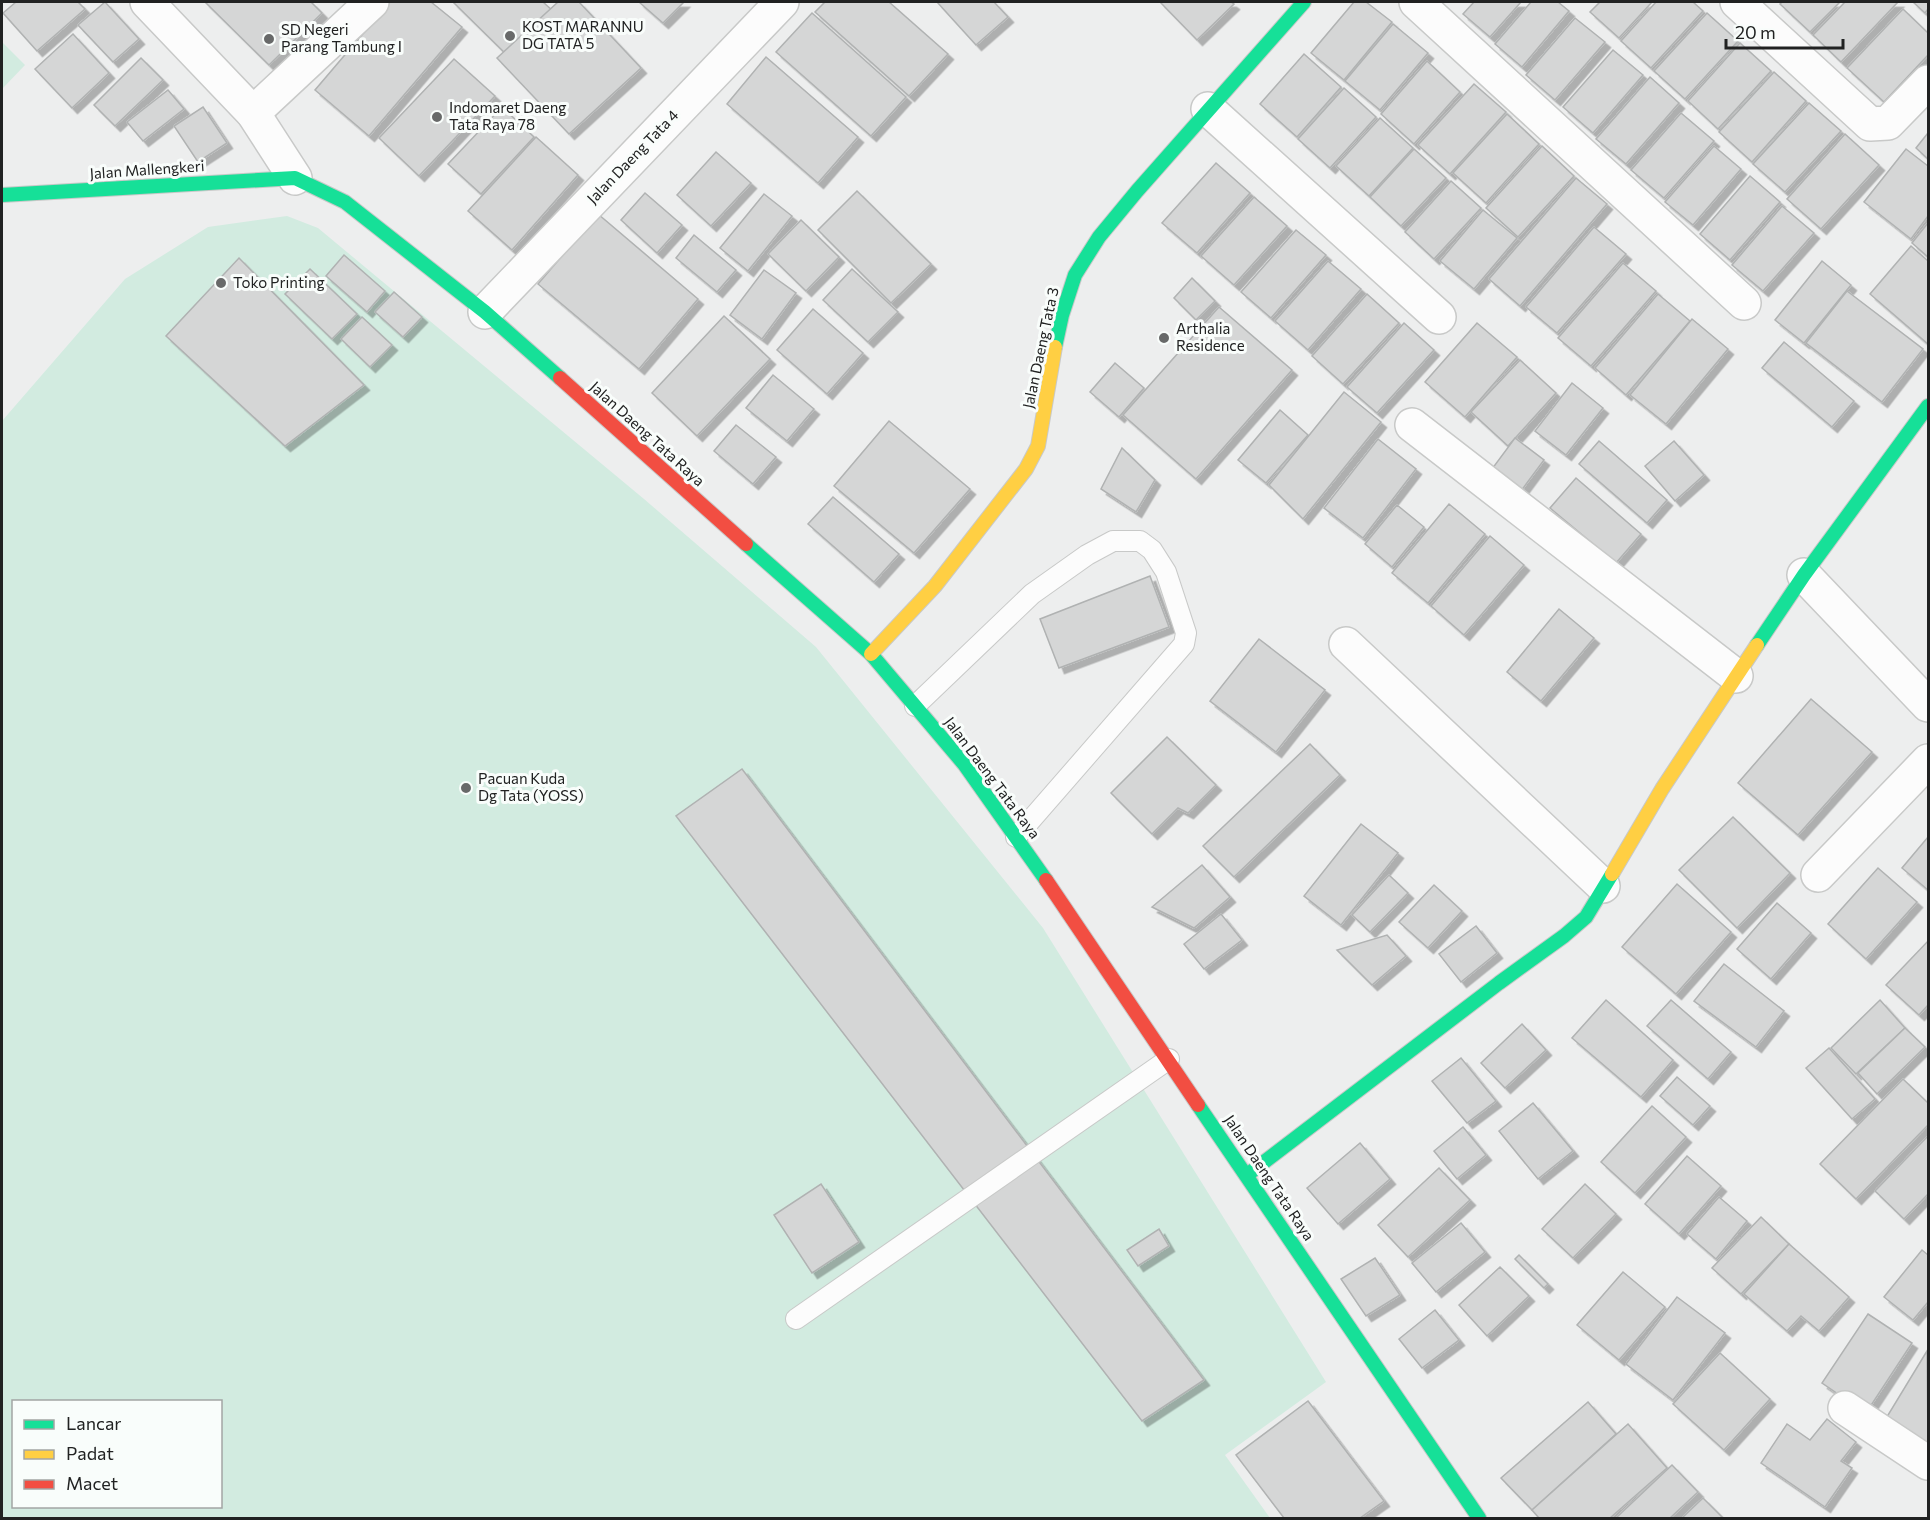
<svg xmlns="http://www.w3.org/2000/svg" width="1930" height="1520" viewBox="0 0 1930 1520" font-family="Commissioner,sans-serif">
  <style>
    .green { fill: #d2ebe0; fill-rule: evenodd }
    .building { fill: #d5d6d6; stroke: #b0b2b2; stroke-width: 1.5; filter: url(#shadow) }
    .lines { fill: none; stroke-linecap: round; stroke-linejoin: round }
    .lane-casing { stroke: #c8c9c8; stroke-width: 22 }
    .street-casing { stroke: #c8c9c8; stroke-width: 36 }
    .fast-casing { stroke: #c8c9c8; stroke-width: 16 }
    .slow-casing { stroke: #c8c9c8; stroke-width: 16 }
    .jam-casing { stroke: #c8c9c8; stroke-width: 16 }
    .lane { stroke: #fcfcfc; stroke-width: 20 }
    .street { stroke: #fcfcfc; stroke-width: 33 }
    .fast { stroke: #16e098; stroke-width: 14 }
    .slow { stroke: #ffcf43; stroke-width: 14 }
    .jam { stroke: #f24e42; stroke-width: 14 }
    .poi-dot { fill: #686969; stroke: #f9fdfb; stroke-width: 2 }
    .labels { text-anchor: middle; stroke-width: 6; stroke-linejoin: round; paint-order: stroke }
    .poi-label { font-size: 15px; fill: #212222; stroke: #f9fdfb; text-anchor: start }
    .street-label { font-size: 15px; fill: #212222; stroke: #f9fdfb }
  </style>
  <defs>
    <filter id="shadow"><feDropShadow dx="5.5" dy="5.5" stdDeviation="0" flood-color="#0004"/></filter>
  </defs>
  <rect width="100%" height="100%" fill="#edeeee"/>
  <g class="green">
    <path d="M2,42L25,65L2,89Z"/>
    <path d="M287,216L318,228L644,499L816,647L1043,928L1326,1382L1225,1455L1270,1518H2V421L125,279L208,227ZM14,1402H220V1506H14Z"/>
  </g>
  <g class="building">
    <path d="M16,2H78L85,9L37,51L3,13Z"/>
    <path d="M105,2L139,39L113,62L78,25Z"/>
    <path d="M205,2H311L322,13L269,65Z"/>
    <path d="M390,2H431L462,27L369,136L315,90Z"/>
    <path d="M453,2H543L555,13L510,58Z"/>
    <path d="M558,2H579L641,68L569,134L497,58Z"/>
    <path d="M639,2H684L663,23Z"/>
    <path d="M825,2H889L948,54L909,96L815,12Z"/>
    <path d="M937,2H994L1008,17L976,45Z"/>
    <path d="M1160,2H1231L1234,4L1197,40Z"/>
    <path d="M1354,2H1366L1392,22L1344,80L1311,53Z"/>
    <path d="M1474,2H1521L1490,37L1463,14Z"/>
    <path d="M1531,2H1558L1569,11L1522,67L1495,44Z"/>
    <path d="M1600,2H1652L1619,38L1590,12Z"/>
    <path d="M1656,2H1693L1703,11L1651,68L1621,41Z"/>
    <path d="M1782,2H1840L1810,32L1780,4Z"/>
    <path d="M1845,2H1898L1841,62L1813,35Z"/>
    <path d="M1913,2H1928V9L1925,13Z"/>
    <path d="M1903,9L1928,33V55L1884,102L1847,68Z"/>
    <path d="M812,13L906,97L871,136L776,52Z"/>
    <path d="M1707,13L1738,41L1685,99L1654,71Z"/>
    <path d="M1575,18L1605,42L1555,100L1526,75Z"/>
    <path d="M1393,24L1428,53L1380,110L1345,81Z"/>
    <path d="M73,34L109,73L72,108L35,69Z"/>
    <path d="M1740,43L1771,71L1718,129L1688,101Z"/>
    <path d="M1613,50L1643,75L1593,133L1563,107Z"/>
    <path d="M1304,54L1341,87L1297,137L1260,104Z"/>
    <path d="M766,57L858,137L818,183L727,104Z"/>
    <path d="M141,58L163,80L115,126L94,105Z"/>
    <path d="M454,59L495,96L419,176L379,138Z"/>
    <path d="M1427,61L1460,92L1414,144L1381,114Z"/>
    <path d="M1774,72L1806,101L1752,162L1719,132Z"/>
    <path d="M1650,77L1679,103L1626,164L1596,139Z"/>
    <path d="M1474,84L1506,112L1450,174L1418,145Z"/>
    <path d="M1344,88L1376,117L1330,168L1298,139Z"/>
    <path d="M168,90L184,109L143,141L127,122Z"/>
    <path d="M1809,103L1841,131L1785,192L1753,164Z"/>
    <path d="M203,107L227,143L198,162L174,126Z"/>
    <path d="M502,107L534,137L481,194L448,164Z"/>
    <path d="M1681,113L1714,141L1664,198L1631,170Z"/>
    <path d="M1507,114L1539,144L1486,203L1453,173Z"/>
    <path d="M1380,118L1413,148L1369,196L1336,166Z"/>
    <path d="M1928,133V159L1916,148Z"/>
    <path d="M1845,134L1879,165L1821,229L1787,199Z"/>
    <path d="M536,137L578,175L512,250L468,211Z"/>
    <path d="M1542,146L1574,176L1518,237L1486,208Z"/>
    <path d="M1714,146L1741,169L1693,225L1665,202Z"/>
    <path d="M1414,149L1446,178L1401,226L1370,197Z"/>
    <path d="M1906,149L1928,166V216L1911,239L1864,202Z"/>
    <path d="M716,152L751,183L711,226L677,195Z"/>
    <path d="M1216,163L1250,193L1197,253L1162,223Z"/>
    <path d="M1750,176L1780,202L1730,260L1700,234Z"/>
    <path d="M1576,178L1607,204L1520,306L1489,279Z"/>
    <path d="M1451,181L1481,208L1434,259L1405,232Z"/>
    <path d="M857,191L931,264L891,303L818,230Z"/>
    <path d="M645,193L682,225L657,253L621,220Z"/>
    <path d="M764,194L792,216L748,271L720,248Z"/>
    <path d="M1254,197L1287,226L1234,285L1201,256Z"/>
    <path d="M1782,206L1814,233L1763,291L1732,265Z"/>
    <path d="M1483,210L1517,238L1474,289L1440,261Z"/>
    <path d="M598,214L698,299L639,369L538,284Z"/>
    <path d="M801,220L839,257L806,291L768,254Z"/>
    <path d="M1928,223V257L1912,243Z"/>
    <path d="M1594,227L1626,254L1557,333L1526,307Z"/>
    <path d="M1296,230L1326,255L1271,318L1241,292Z"/>
    <path d="M694,235L736,270L717,292L676,258Z"/>
    <path d="M1911,246L1928,261V344L1870,294Z"/>
    <path d="M344,255L385,291L367,312L326,276Z"/>
    <path d="M239,258L364,385L285,446L166,336Z"/>
    <path d="M1328,261L1361,289L1308,350L1275,321Z"/>
    <path d="M1822,261L1851,285L1804,343L1775,320Z"/>
    <path d="M1623,263L1656,291L1591,366L1558,338Z"/>
    <path d="M310,269L357,314L332,339L285,294Z"/>
    <path d="M852,269L898,312L868,342L823,300Z"/>
    <path d="M764,270L796,293L762,339L730,315Z"/>
    <path d="M1192,278L1215,301L1196,320L1174,298Z"/>
    <path d="M1847,291L1923,349L1882,402L1806,343Z"/>
    <path d="M394,292L422,317L403,337L375,312Z"/>
    <path d="M1367,294L1399,323L1343,384L1312,356Z"/>
    <path d="M1658,294L1690,321L1626,395L1595,368Z"/>
    <path d="M1219,307L1292,370L1196,479L1123,415Z"/>
    <path d="M813,309L863,353L827,394L777,350Z"/>
    <path d="M724,316L770,359L697,436L652,393Z"/>
    <path d="M362,317L392,345L370,367L341,339Z"/>
    <path d="M1692,319L1728,349L1666,424L1630,395Z"/>
    <path d="M1404,323L1434,350L1377,413L1347,387Z"/>
    <path d="M1477,323L1517,357L1465,417L1425,382Z"/>
    <path d="M1784,342L1854,401L1832,427L1762,368Z"/>
    <path d="M1520,360L1556,393L1508,446L1471,412Z"/>
    <path d="M1115,363L1144,388L1119,417L1090,392Z"/>
    <path d="M773,375L814,409L787,441L746,408Z"/>
    <path d="M1572,383L1603,408L1566,455L1535,431Z"/>
    <path d="M1344,392L1381,422L1303,519L1269,485Z"/>
    <path d="M1280,410L1308,435L1266,483L1238,460Z"/>
    <path d="M889,421L970,489L914,553L834,486Z"/>
    <path d="M736,425L776,457L753,484L714,451Z"/>
    <path d="M1515,438L1544,460L1515,499L1486,477Z"/>
    <path d="M1378,439L1416,469L1363,538L1324,508Z"/>
    <path d="M1599,441L1667,500L1647,523L1579,464Z"/>
    <path d="M1674,441L1704,475L1675,501L1645,466Z"/>
    <path d="M1122,448L1155,480L1136,512L1101,489Z"/>
    <path d="M1576,478L1641,534L1616,563L1550,508Z"/>
    <path d="M833,497L899,554L874,582L808,524Z"/>
    <path d="M1449,504L1485,534L1428,603L1392,573Z"/>
    <path d="M1397,505L1424,527L1392,567L1365,544Z"/>
    <path d="M1490,536L1524,565L1464,635L1431,606Z"/>
    <path d="M1150,576L1169,627L1059,668L1040,619Z"/>
    <path d="M1559,609L1594,638L1541,701L1507,672Z"/>
    <path d="M1259,639L1325,690L1276,752L1210,701Z"/>
    <path d="M1811,699L1872,752L1798,835L1738,783Z"/>
    <path d="M1167,737L1216,785L1188,813L1178,808L1152,834L1111,793Z"/>
    <path d="M1310,744L1340,775L1234,877L1203,846Z"/>
    <path d="M742,769L1204,1380L1142,1421L676,816Z"/>
    <path d="M1733,817L1790,873L1737,928L1679,870Z"/>
    <path d="M1361,824L1398,853L1341,925L1304,896Z"/>
    <path d="M1928,837V890L1902,868Z"/>
    <path d="M1202,865L1230,897L1194,928L1152,907Z"/>
    <path d="M1878,868L1917,902L1866,959L1828,924Z"/>
    <path d="M1389,875L1408,893L1370,932L1352,915Z"/>
    <path d="M1677,884L1731,932L1676,994L1622,947Z"/>
    <path d="M1434,885L1462,911L1428,948L1399,922Z"/>
    <path d="M1777,903L1811,933L1771,979L1737,949Z"/>
    <path d="M1221,914L1242,940L1204,969L1184,944Z"/>
    <path d="M1476,926L1497,953L1461,982L1439,954Z"/>
    <path d="M1387,935L1406,956L1372,985L1337,950Z"/>
    <path d="M1928,941V1005L1919,1015L1886,985Z"/>
    <path d="M1724,964L1784,1011L1756,1047L1694,1001Z"/>
    <path d="M1606,1000L1673,1060L1641,1097L1572,1038Z"/>
    <path d="M1671,1000L1731,1052L1708,1079L1647,1026Z"/>
    <path d="M1880,1000L1905,1028L1856,1074L1831,1048Z"/>
    <path d="M1522,1024L1546,1050L1505,1088L1481,1063Z"/>
    <path d="M1905,1028L1925,1047L1877,1094L1858,1073Z"/>
    <path d="M1829,1048L1875,1099L1852,1119L1806,1068Z"/>
    <path d="M1461,1058L1496,1101L1467,1123L1432,1081Z"/>
    <path d="M1677,1077L1710,1106L1693,1125L1660,1096Z"/>
    <path d="M1903,1079L1928,1103V1125L1856,1199L1820,1164Z"/>
    <path d="M1533,1103L1573,1151L1538,1179L1499,1131Z"/>
    <path d="M1652,1106L1686,1137L1635,1193L1601,1162Z"/>
    <path d="M1463,1127L1486,1155L1457,1179L1434,1151Z"/>
    <path d="M1928,1136V1194L1904,1219L1875,1191Z"/>
    <path d="M1360,1143L1390,1179L1338,1224L1307,1188Z"/>
    <path d="M1687,1156L1721,1186L1679,1234L1645,1204Z"/>
    <path d="M1439,1168L1470,1200L1408,1257L1378,1225Z"/>
    <path d="M821,1184L859,1242L812,1273L774,1215Z"/>
    <path d="M1585,1184L1616,1214L1573,1258L1542,1229Z"/>
    <path d="M1719,1197L1747,1221L1716,1259L1687,1234Z"/>
    <path d="M1761,1217L1789,1244L1741,1294L1712,1268Z"/>
    <path d="M1461,1223L1485,1252L1436,1292L1412,1263Z"/>
    <path d="M1159,1229L1169,1246L1138,1266L1127,1250Z"/>
    <path d="M1789,1244L1849,1297L1819,1331L1801,1316L1787,1331L1744,1294Z"/>
    <path d="M1922,1250L1928,1255V1302L1913,1320L1884,1297Z"/>
    <path d="M1519,1255L1548,1284L1544,1288L1515,1259Z"/>
    <path d="M1375,1258L1400,1295L1366,1316L1341,1279Z"/>
    <path d="M1500,1267L1529,1296L1487,1336L1459,1305Z"/>
    <path d="M1623,1272L1665,1307L1619,1360L1577,1325Z"/>
    <path d="M1677,1297L1725,1333L1673,1400L1626,1364Z"/>
    <path d="M1435,1310L1459,1340L1422,1368L1399,1339Z"/>
    <path d="M1868,1314L1912,1343L1866,1413L1822,1383Z"/>
    <path d="M1927,1351L1928,1443L1927,1446L1885,1420Z"/>
    <path d="M1720,1353L1770,1399L1724,1450L1673,1404Z"/>
    <path d="M1308,1401L1384,1501L1360,1518H1284L1236,1455Z"/>
    <path d="M1588,1402L1616,1434L1532,1510L1501,1478Z"/>
    <path d="M1827,1419L1856,1442L1841,1461L1852,1468L1825,1507L1761,1463L1787,1424L1810,1440Z"/>
    <path d="M1628,1424L1667,1468L1610,1518H1539L1532,1510Z"/>
    <path d="M1672,1465L1698,1492L1670,1518H1616Z"/>
    <path d="M1703,1498L1723,1518H1682Z"/>
  </g>
  <g class="lines">
    <defs>
      <g id="lane">
        <path d="M915,706L1032,594L1087,555L1113,541H1140L1152,550L1166,572L1186,633L1184,644L1016,837"/>
        <path d="M796,1319L1169,1059"/>
      </g>
      <g id="street">
        <path d="M147,2L253,113L295,178"/>
        <path d="M1416,2L1744,303"/>
        <path d="M1737,2L1870,124L1888,123L1928,82"/>
        <path d="M1208,109L1439,317"/>
        <path d="M253,113L372,2"/>
        <path d="M485,312L782,2"/>
        <path d="M1412,425L1736,676"/>
        <path d="M1804,575L1928,705"/>
        <path d="M1346,644L1603,886"/>
        <path d="M1818,875L1928,761"/>
        <path d="M1845,1408L1928,1463"/>
      </g>
      <g id="fast">
        <path d="M2,195L295,178L345,202L485,312L560,378"/>
        <path d="M1055,347L1062,315L1075,275L1099,237L1137,191L1304,2"/>
        <path d="M746,544L871,654L964,764L1046,880"/>
        <path d="M1757,645L1804,575L1928,406"/>
        <path d="M1198,1105L1479,1518"/>
        <path d="M1247,1175L1499,983L1564,936L1586,917L1612,874"/>
      </g>
      <g id="slow">
        <path d="M871,654L935,586L1026,469L1038,446L1055,347"/>
        <path d="M1612,874L1662,789L1757,645"/>
      </g>
      <g id="jam">
        <path d="M560,378L746,544"/>
        <path d="M1046,880L1198,1105"/>
      </g>
    </defs>
    <use href="#lane" class="lane-casing"/>
    <use href="#street" class="street-casing"/>
    <use href="#fast" class="fast-casing"/>
    <use href="#slow" class="slow-casing"/>
    <use href="#jam" class="jam-casing"/>
    <use href="#lane" class="lane"/>
    <use href="#street" class="street"/>
    <use href="#fast" class="fast"/>
    <use href="#slow" class="slow"/>
    <use href="#jam" class="jam"/>
  </g>
  <g class="poi-dot">
    <circle cx="510" cy="36" r="6"/>
    <circle cx="269" cy="39" r="6"/>
    <circle cx="437" cy="117" r="6"/>
    <circle cx="221" cy="283" r="6"/>
    <circle cx="1164" cy="338" r="6"/>
    <circle cx="466" cy="788" r="6"/>
  </g>
  <g class="labels">
    <g class="poi-label">
      <text x="522" y="32">KOST MARANNU<tspan x="522" dy="17">DG TATA 5</tspan></text>
      <text x="281" y="35">SD Negeri<tspan x="281" dy="17">Parang Tambung I</tspan></text>
      <text x="449" y="113">Indomaret Daeng<tspan x="449" dy="17">Tata Raya 78</tspan></text>
      <text x="233" y="288">Toko Printing</text>
      <text x="1176" y="334">Arthalia<tspan x="1176" dy="17">Residence</tspan></text>
      <text x="478" y="784">Pacuan Kuda<tspan x="478" dy="17">Dg Tata (YOSS)</tspan></text>
    </g>
    <g class="street-label">
      <text transform="translate(633 157) rotate(-46)" y="5">Jalan Daeng Tata 4</text>
      <text transform="translate(147 170) rotate(-4)" y="5">Jalan Mallengkeri</text>
      <text transform="translate(1041 348) rotate(-78)" y="5">Jalan Daeng Tata 3</text>
      <text transform="translate(647 434) rotate(42)" y="5">Jalan Daeng Tata Raya</text>
      <text transform="translate(992 778) rotate(53)" y="5">Jalan Daeng Tata Raya</text>
      <text transform="translate(1269 1178) rotate(56)" y="5">Jalan Daeng Tata Raya</text>
    </g>
  </g>
  <rect width="1930" height="1520" fill="none" stroke="#212222" stroke-width="6"/>
  <rect x="12" y="1400" width="210" height="108" fill="#f9fdfb" stroke="#a3a5a4" stroke-width="1.5"/>
  <rect x="24" y="1420" width="30" height="9" fill="#16e098" stroke="#a3a5a4" stroke-width="1.5"/>
  <text x="66" y="1430" font-size="18" fill="#212222">Lancar</text>
  <rect x="24" y="1450" width="30" height="9" fill="#ffcf43" stroke="#a3a5a4" stroke-width="1.5"/>
  <text x="66" y="1460" font-size="18" fill="#212222">Padat</text>
  <rect x="24" y="1480" width="30" height="9" fill="#f24e42" stroke="#a3a5a4" stroke-width="1.5"/>
  <text x="66" y="1490" font-size="18" fill="#212222">Macet</text>
  <path d="M1726 39v9h117v-9" fill="none" stroke="#212222" stroke-width="3"/>
  <text x="1735" y="39" font-size="18" fill="#212222" stroke="#f9fdfb" stroke-width="4.5" paint-order="stroke">20 m</text>
</svg>
